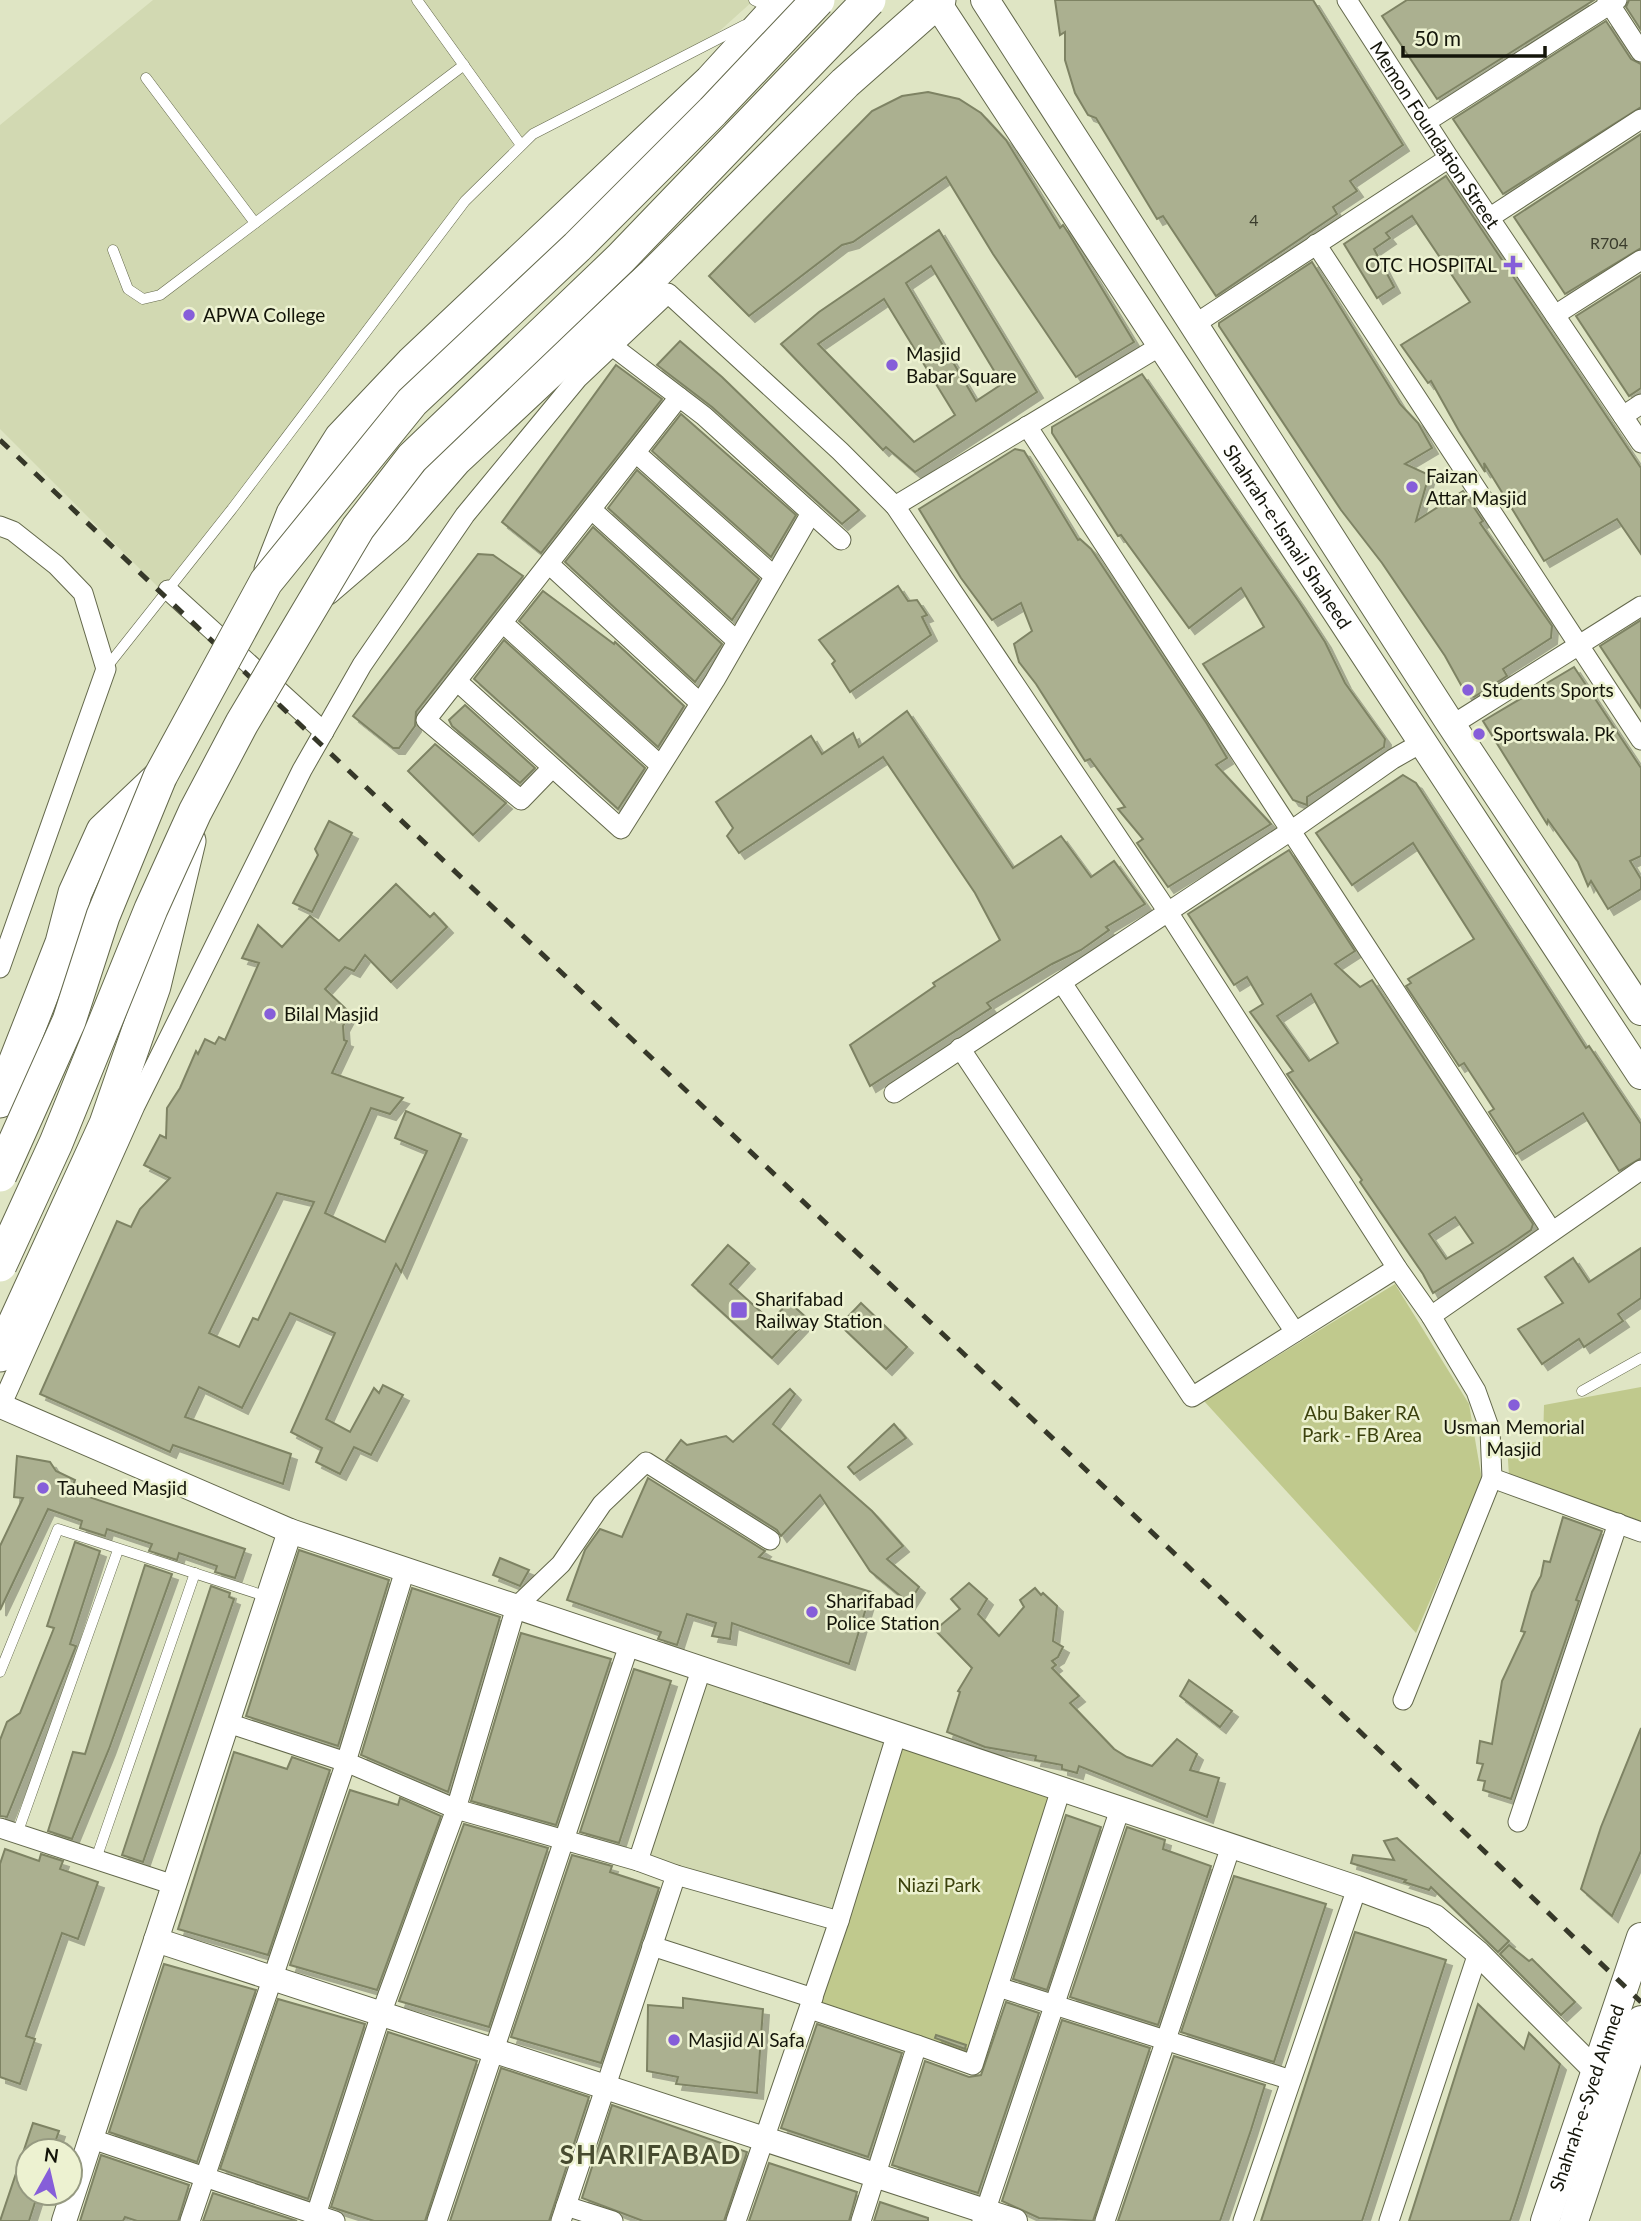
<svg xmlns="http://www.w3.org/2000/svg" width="1641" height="2221" viewBox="0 0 1641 2221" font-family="Lato,sans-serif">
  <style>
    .built { fill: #d2d9b2 }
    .green { fill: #c0c98d }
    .building { fill: #abb090; stroke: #7e8364; stroke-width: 2; fill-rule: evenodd; filter: url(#shadow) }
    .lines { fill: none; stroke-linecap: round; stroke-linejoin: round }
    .service-casing { stroke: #63684b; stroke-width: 11 }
    .minor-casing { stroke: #63684b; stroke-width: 21 }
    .tertiary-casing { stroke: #63684b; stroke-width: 26 }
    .secondary-casing { stroke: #63684b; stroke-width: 30 }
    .trunk-casing { stroke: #63684b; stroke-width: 35 }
    .service { stroke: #fff; stroke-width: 10 }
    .minor { stroke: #fff; stroke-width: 19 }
    .tertiary { stroke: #fff; stroke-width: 24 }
    .secondary { stroke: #fff; stroke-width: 28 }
    .trunk { stroke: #fff; stroke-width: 33 }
    .rail { stroke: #363829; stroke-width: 5; stroke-dasharray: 12 12; stroke-linecap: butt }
    .trunk-bridge-casing { stroke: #63684b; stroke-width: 35; stroke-linecap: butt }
    .trunk-bridge { stroke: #fff; stroke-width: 33 }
    .poi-dot { fill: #865ed9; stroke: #edf2d1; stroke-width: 2.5 }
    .labels { text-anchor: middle; stroke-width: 5; stroke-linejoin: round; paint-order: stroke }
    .number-label { font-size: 16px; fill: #3a3c2c }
    .street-label { font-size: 19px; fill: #14150a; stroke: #edf2d1 }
    .poi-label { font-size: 19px; fill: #14150a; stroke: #edf2d1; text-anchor: start }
    .park-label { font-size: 19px; fill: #3c420d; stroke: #edf2d1 }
    .district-label { font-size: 26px; font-weight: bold; letter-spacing: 2px; fill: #474b2f; stroke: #edf2d1 }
  </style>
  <defs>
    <filter id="shadow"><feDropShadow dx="6" dy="6" stdDeviation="0" flood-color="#0004"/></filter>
  </defs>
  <rect width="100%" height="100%" fill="#dfe5c4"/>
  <g class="built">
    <path d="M153,0H754L704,45L517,140L465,201L165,594L0,429V125Z"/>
    <path d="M702,1669L895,1734L835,1928L639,1860Z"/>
  </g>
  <g class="green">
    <path d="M1395,1284L1469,1404L1482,1480L1416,1633L1204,1401Z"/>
    <path d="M1641,1387V1521L1509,1476L1507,1445L1543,1441L1544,1405Z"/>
    <path d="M895,1734L1061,1789L973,2065L810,2009Z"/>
  </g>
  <g class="building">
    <path d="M1055,0H1313L1403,145L1350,181L1357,191L1333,207L1337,214L1216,296L1163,216L1157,219L1096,118L1088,115L1075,93L1065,60V32L1060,35Z"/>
    <path d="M1407,0H1594L1437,99L1382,16Z"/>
    <path d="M1629,0H1641V30L1626,7Z"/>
    <path d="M1606,21L1631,59L1641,64V107L1503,194L1453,119Z"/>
    <path d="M928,92L959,99L981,113L1006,140L1060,228L1063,225L1069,234L1134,342L1076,377L993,254L946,177L853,242L842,245L749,316L709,276L872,111L902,96Z"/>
    <path d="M1641,134V248L1565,294L1514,217Z"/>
    <path d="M1446,176L1641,468V554L1617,519L1544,561L1484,463L1485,472L1459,431L1431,381L1428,383L1401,345L1470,302L1412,216L1386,233L1390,238L1374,249L1394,287L1377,298L1344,244Z"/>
    <path d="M939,230L1037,392L915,472L886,447L883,450L781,344L819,312ZM931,266L1002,384L976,401L906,283ZM884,299L955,415L914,442L818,344Z"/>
    <path d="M1312,262L1400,404L1418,423L1432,448L1405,464L1429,475L1416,521L1463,491L1483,521L1480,523L1552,626L1551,638L1503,669L1507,676L1474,697L1466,694L1445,656L1382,563L1341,510L1219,326V323Z"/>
    <path d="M1641,275V388L1629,396L1576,316Z"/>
    <path d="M680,341L722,377L859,510L842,524L712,407L657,365Z"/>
    <path d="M616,365L662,399L541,553L502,522Z"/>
    <path d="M1142,374L1299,602L1325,642L1345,683L1385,739L1384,747L1307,797V805L1293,800L1203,664L1264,627L1241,588L1189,628L1121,535L1118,536L1052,433V427Z"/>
    <path d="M681,414L796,515L771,557L652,451Z"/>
    <path d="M1015,449L1024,451L1078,540L1080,539L1091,549L1207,724L1227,758L1216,765L1271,824L1168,887L1137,843L1143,839L1118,809L1125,807L1090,759L1085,761L1036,684L1019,662L1014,644L1032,631L1021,603L992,620L961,578L919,509Z"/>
    <path d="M637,470L759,579L732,620L608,508Z"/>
    <path d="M593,527L722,644L695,682L565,562Z"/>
    <path d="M478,554L493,555L523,576L416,712L415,726L399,748H393L353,716Z"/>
    <path d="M898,586L908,601L917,600L927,615L922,617L931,635L850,692L832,664L835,661L819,640Z"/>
    <path d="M543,591L614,644L615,642L684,706L658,747L519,621Z"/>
    <path d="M1641,620V708L1600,646Z"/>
    <path d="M504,640L645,768L618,809L474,679Z"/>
    <path d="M1574,667L1641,768V856L1630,861L1641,879V889L1608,909L1591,881L1588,886L1578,862L1548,820L1547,824L1483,721Z"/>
    <path d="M465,705L535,768L520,783L452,726L449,720Z"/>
    <path d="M907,711L1013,868L1061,836L1091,877L1114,861L1145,904L1106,927L1109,930L1081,950L1052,964L987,1003L991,1008L870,1086L850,1045L935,986L933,983L1000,940L975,893L883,757L739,853L727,836L733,828L716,802L811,736L822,754L853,733L859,747Z"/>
    <path d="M435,744L506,803L473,835L408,771Z"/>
    <path d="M1403,775L1416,783L1586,1048L1589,1046L1641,1124V1158L1619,1171L1583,1113L1516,1154L1489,1112L1494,1109L1464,1063L1459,1066L1406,986L1411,983L1408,979L1474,939L1413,843L1352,885L1316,833Z"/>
    <path d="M329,821L352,833L312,912L293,903L318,855L315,849Z"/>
    <path d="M1289,850L1355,951L1335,964L1360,987L1372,980L1533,1224L1531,1230L1508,1246L1433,1293L1423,1274L1360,1182L1362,1180L1287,1074L1293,1071L1250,1012L1263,1004L1247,977L1234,985L1188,914ZM1311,994L1338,1043L1309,1061L1277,1016ZM1455,1217L1473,1243L1446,1259L1429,1234Z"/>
    <path d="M396,884L430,917L434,913L447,927L391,982L365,955L354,971L345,967L325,989L350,1013L343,1026L344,1040L347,1041L332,1073L403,1098L390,1114L371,1108L325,1213L385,1242L427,1151L395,1138L406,1111L461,1134L401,1272L396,1264L326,1419L350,1432L374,1388L379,1393L383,1385L403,1395L371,1455L354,1447L340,1474L316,1462L322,1448L291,1432L335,1333L290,1313L242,1408L199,1387L185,1417L291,1454L283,1484L173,1445L170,1452L40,1394L117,1221L131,1227L140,1209L170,1178L144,1165L160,1135L166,1138L167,1108L180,1088L196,1051L198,1054L205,1039L215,1044L219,1037L225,1040L259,963L242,958L258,925L282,947L310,916L339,941ZM277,1193L314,1202L258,1320L253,1318L239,1347L209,1333Z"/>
    <path d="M728,1245L749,1263L730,1284L771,1321L789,1302L808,1319L772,1358L692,1285Z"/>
    <path d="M1641,1248V1298L1618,1314L1623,1321L1584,1347L1579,1339L1542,1364L1518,1329L1563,1303L1545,1277L1573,1258L1589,1282Z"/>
    <path d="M861,1303L907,1347L886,1369L840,1325Z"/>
    <path d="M790,1389L795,1394L773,1424L872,1511L903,1546L887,1559L919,1587L909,1603L870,1571L820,1495L781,1536L777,1530L666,1460L681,1440L687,1445L726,1436L733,1442Z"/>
    <path d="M894,1424L906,1438L854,1474L848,1467Z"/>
    <path d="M17,1456L50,1462L56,1471L75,1480L71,1491L245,1549L235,1578L215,1572L217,1566L179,1553L177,1560L149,1551L152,1544L107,1529L105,1536L80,1528L82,1521L48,1509L0,1610V1546L23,1498L14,1497Z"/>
    <path d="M648,1478L765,1551L759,1557L871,1592L849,1664L732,1623L730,1639L712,1636L716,1623L687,1614L677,1645L658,1639L661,1632L567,1600L585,1550L600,1529L622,1537Z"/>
    <path d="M1563,1517L1602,1531L1576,1600L1579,1601L1511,1799L1483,1790L1485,1781L1478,1780L1483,1764L1477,1763L1480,1741L1492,1744L1502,1681L1525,1632L1521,1631L1532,1592L1541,1576L1544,1561L1550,1562Z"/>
    <path d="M75,1542L100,1551L70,1644L76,1646L7,1817L0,1816V1740L7,1722L20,1713L54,1628L47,1626Z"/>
    <path d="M299,1550L389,1580L338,1746L246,1716Z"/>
    <path d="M500,1558L529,1570L520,1586L493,1575Z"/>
    <path d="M145,1565L172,1574L109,1749L72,1839L48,1831L73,1752L85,1754Z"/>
    <path d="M969,1583L987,1599L978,1614L999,1636L1024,1607L1020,1600L1035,1588L1041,1595L1043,1593L1057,1606L1053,1641L1063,1647L1058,1657L1052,1661L1056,1665L1052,1668L1079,1696L1070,1703L1114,1749L1127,1757L1152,1766L1177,1739L1197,1754L1190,1770L1219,1778L1207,1817L1079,1766L1077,1773L1062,1769V1765L1035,1760L1036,1756L985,1747L947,1732L960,1692L958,1691L972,1668L935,1630L960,1609L951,1599Z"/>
    <path d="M211,1586L230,1593L229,1597L234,1599L143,1862L122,1855Z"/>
    <path d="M412,1588L500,1617L448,1792L361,1755Z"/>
    <path d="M521,1633L611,1659L556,1825L471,1801Z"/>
    <path d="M634,1669L671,1681L619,1843L580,1832Z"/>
    <path d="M1189,1680L1232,1711L1220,1727L1180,1696Z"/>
    <path d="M1641,1728V1851L1612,1916L1581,1889L1601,1827Z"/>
    <path d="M234,1752L287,1769L292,1757L330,1770L268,1955L178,1929Z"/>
    <path d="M350,1790L398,1805L400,1798L441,1816L377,1990L290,1965Z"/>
    <path d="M1066,1815L1101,1827L1047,1990L1013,1979Z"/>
    <path d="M464,1824L548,1848L489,2027L399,2001Z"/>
    <path d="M1127,1827L1165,1840L1163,1849L1211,1866L1158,2025L1070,1997Z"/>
    <path d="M1397,1838L1509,1941L1498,1952L1431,1887L1429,1890L1404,1882L1406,1880L1351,1863L1353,1855L1394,1860L1384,1841Z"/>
    <path d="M5,1849L39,1861L41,1854L63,1861L60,1869L98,1882L78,1939L62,1933L26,2036L35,2039L20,2084L0,2077V1864Z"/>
    <path d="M572,1855L612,1866L610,1872L659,1888L601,2063L511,2037Z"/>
    <path d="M1234,1876L1326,1904L1274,2062L1181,2032Z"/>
    <path d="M1355,1932L1446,1960L1362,2221H1261Z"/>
    <path d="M1509,1945L1529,1961L1532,1959L1575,2002L1561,2015L1500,1954Z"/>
    <path d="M164,1964L256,1990L197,2162L109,2132Z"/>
    <path d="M683,1998L763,2009L757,2093L676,2084L678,2077L647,2071L648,2005L683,2008Z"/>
    <path d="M278,1999L365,2024L308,2199L220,2169Z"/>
    <path d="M1006,2002L1039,2013L978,2193L892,2165L925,2061L969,2077L981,2075Z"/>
    <path d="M1478,2004L1524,2049L1529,2033L1560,2064L1516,2203L1510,2221H1409Z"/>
    <path d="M1062,2020L1150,2048L1093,2221L1039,2218L1002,2201Z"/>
    <path d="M817,2024L902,2053L868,2157L781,2128Z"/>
    <path d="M388,2032L477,2061L425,2221H374L331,2207Z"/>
    <path d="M936,2035L966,2045L965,2049L935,2038Z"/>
    <path d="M1174,2056L1265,2085L1251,2130L1220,2221H1118Z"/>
    <path d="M501,2068L589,2097L549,2221H450Z"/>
    <path d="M612,2105L747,2152L724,2221H643L582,2198Z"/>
    <path d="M33,2123L59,2131L52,2151H28V2193H38L29,2221H0Z"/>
    <path d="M101,2155L189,2185L178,2221H137L125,2217L123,2221H80Z"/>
    <path d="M769,2163L857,2192L849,2221H749Z"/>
    <path d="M213,2193L297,2221H203Z"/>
    <path d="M880,2202L928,2218V2221H874Z"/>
  </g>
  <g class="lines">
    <defs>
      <g id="service">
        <path d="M417,0L521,145"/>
        <path d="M754,0L772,9"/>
        <path d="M146,78L255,223"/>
        <path d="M113,250L128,289L143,299L160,295L464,65"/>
        <path d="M106,668L232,509L465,201L533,134L745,25"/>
        <path d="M1582,1391L1641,1358"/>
        <path d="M0,1672L58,1529L268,1597"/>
        <path d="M17,1834L118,1550"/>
        <path d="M96,1859L195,1573"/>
      </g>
      <g id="minor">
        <path id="s1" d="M1347,0L1449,158L1641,443"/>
        <path d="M1607,0L1641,52"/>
        <path d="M1426,122L1617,0"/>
        <path d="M1489,218L1641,119"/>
        <path d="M1316,244L1641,740"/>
        <path d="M1555,315L1641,260"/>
        <path d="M1192,326L1449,158"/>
        <path d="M611,345L704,416L841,540"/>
        <path d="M1623,416L1641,404"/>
        <path d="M1027,426L1551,1230"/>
        <path d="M636,453L774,576"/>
        <path d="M895,506L1162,345"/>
        <path d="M592,510L737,641"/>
        <path d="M0,526L13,531L56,565L83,593L106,669L0,968"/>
        <path d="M550,565L700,703"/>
        <path d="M168,590L324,732"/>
        <path d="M504,624L660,765"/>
        <path d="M459,683L621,829L715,680L811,513"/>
        <path d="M1452,725L1641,606"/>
        <path d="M552,768L521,800L426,720L679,397"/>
        <path d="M1062,983L1295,1332"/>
        <path d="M960,1048L1192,1397L1397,1268"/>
        <path d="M894,1093L1292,830L1393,759L1423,742"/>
        <path d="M1431,1316L1641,1170"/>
        <path d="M0,1408L135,1106L302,770L362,665L465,515L578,378L668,293L840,451L895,506L1168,912L1397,1268L1431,1316L1476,1391L1490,1430L1492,1478L1403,1700"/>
        <path d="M1492,1478L1641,1532"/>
        <path d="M702,1667L638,1861L676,1875L839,1921"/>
        <path d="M228,1723L346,1762L456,1809L638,1861"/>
        <path d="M1518,1822L1618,1523"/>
        <path d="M0,1828L174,1885"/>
        <path d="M652,1946L813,1998"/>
        <path d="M998,1987L1291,2080"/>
        <path d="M810,2009L917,2045L861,2221"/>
        <path d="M917,2045L973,2065L1061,1789"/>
        <path d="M92,2139L335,2221"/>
        <path d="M566,2206L613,2221"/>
        <path d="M190,2221L346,1762L405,1570"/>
        <path d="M314,2221L381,2014L456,1809L516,1607L561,1564L602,1504L646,1462L770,1540"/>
        <path d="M437,2221L629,1645"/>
        <path d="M561,2221L676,1875"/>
        <path d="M736,2221L839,1921L897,1733"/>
        <path d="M982,2221L1120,1809"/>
        <path d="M1105,2221L1231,1846"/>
        <path d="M1243,2221L1357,1888"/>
        <path d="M1389,2221L1478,1953"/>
      </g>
      <g id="tertiary">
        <path d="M1,1406L290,1531L1357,1888L1435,1917L1478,1953L1595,2070"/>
        <path d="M156,1940L1015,2221"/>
        <path d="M64,2221L290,1531"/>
      </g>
      <g id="secondary">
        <path id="s2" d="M935,0L1641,1075"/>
        <path d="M985,0L1448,720L1641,1011"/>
        <path id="s3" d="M1545,2221L1641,1937"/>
        <path d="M1574,2221L1641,2020"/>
      </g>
      <g id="trunk">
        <path d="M271,570L293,514L341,438L412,363L711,81L785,0"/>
        <path d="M325,589L396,528L455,460L654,274L845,83L939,0"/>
        <path d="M0,1101L62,943L75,893L103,831L160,777"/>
        <path d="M0,1355L106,1124L154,986L189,841"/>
      </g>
    </defs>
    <use href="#service" class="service-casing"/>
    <use href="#minor" class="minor-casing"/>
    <use href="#tertiary" class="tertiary-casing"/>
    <use href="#secondary" class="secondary-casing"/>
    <use href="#trunk" class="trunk-casing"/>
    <use href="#service" class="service"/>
    <use href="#minor" class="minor"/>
    <use href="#tertiary" class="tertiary"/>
    <use href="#secondary" class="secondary"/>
    <use href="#trunk" class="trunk"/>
    <path class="rail" d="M0,440L1217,1594L1641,2002"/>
    <defs>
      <g id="trunk-bridge">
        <path d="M0,1175L69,1021L103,916L160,777L266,582L412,402L577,247L713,111L818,0"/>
        <path d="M0,1265L56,1143L151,909L195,812L242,723L358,528L412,458L621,258L869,0"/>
      </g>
    </defs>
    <use href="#trunk-bridge" class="trunk-bridge-casing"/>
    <use href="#trunk-bridge" class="trunk-bridge"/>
  </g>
  <g class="poi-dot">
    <path d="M1509.5 254.5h7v7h7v7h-7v7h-7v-7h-7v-7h7z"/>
    <circle cx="189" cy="315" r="7"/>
    <circle cx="892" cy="365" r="7"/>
    <circle cx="1412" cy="487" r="7"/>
    <circle cx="1468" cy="690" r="7"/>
    <circle cx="1479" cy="734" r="7"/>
    <circle cx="270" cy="1014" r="7"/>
    <rect x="730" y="1301" width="18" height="18" rx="3.5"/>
    <circle cx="1514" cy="1405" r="7"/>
    <circle cx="43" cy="1488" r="7"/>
    <circle cx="812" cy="1612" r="7"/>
    <circle cx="674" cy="2040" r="7"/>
  </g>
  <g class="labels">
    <g class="number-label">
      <text x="1254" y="226">4</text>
      <text x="1609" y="249">R704</text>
    </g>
    <g class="street-label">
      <text dy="7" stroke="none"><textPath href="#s1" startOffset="161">Memon Foundation Street</textPath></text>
      <text dy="7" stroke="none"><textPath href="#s2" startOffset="642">Shahrah-e-Ismail Shaheed</textPath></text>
      <text dy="7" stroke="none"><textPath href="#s3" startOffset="130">Shahrah-e-Syed Ahmed</textPath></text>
    </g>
    <g class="poi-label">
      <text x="1497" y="272" text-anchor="end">OTC HOSPITAL</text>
      <text x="203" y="322">APWA College</text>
      <text x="906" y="361">Masjid<tspan x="906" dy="22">Babar Square</tspan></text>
      <text x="1426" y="483">Faizan<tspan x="1426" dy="22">Attar Masjid</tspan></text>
      <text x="1482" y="697">Students Sports</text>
      <text x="1493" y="741">Sportswala. Pk</text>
      <text x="284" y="1021">Bilal Masjid</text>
      <text x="755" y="1306">Sharifabad<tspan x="755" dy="22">Railway Station</tspan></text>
      <text x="1514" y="1434" text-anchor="middle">Usman Memorial<tspan x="1514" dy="22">Masjid</tspan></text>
      <text x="57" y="1495">Tauheed Masjid</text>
      <text x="826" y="1608">Sharifabad<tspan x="826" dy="22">Police Station</tspan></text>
      <text x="688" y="2047">Masjid Al Safa</text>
    </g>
    <g class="park-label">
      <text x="1362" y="1420">Abu Baker RA<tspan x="1362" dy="22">Park - FB Area</tspan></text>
      <text x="939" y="1892">Niazi Park</text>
    </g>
    <g class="district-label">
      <text x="651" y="2164">SHARIFABAD</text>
    </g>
  </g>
  <g transform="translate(49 2172) rotate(8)"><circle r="33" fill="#edf2d1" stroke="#969a81" stroke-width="2"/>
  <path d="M0-5L12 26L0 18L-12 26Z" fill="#865ed9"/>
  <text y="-10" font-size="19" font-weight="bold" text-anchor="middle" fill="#14150a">N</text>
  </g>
  <path d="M1403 46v10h142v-10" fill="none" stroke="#14150a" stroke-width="3.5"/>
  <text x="1414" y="46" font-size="21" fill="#14150a" stroke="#edf2d1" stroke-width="5" paint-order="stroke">50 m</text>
</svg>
